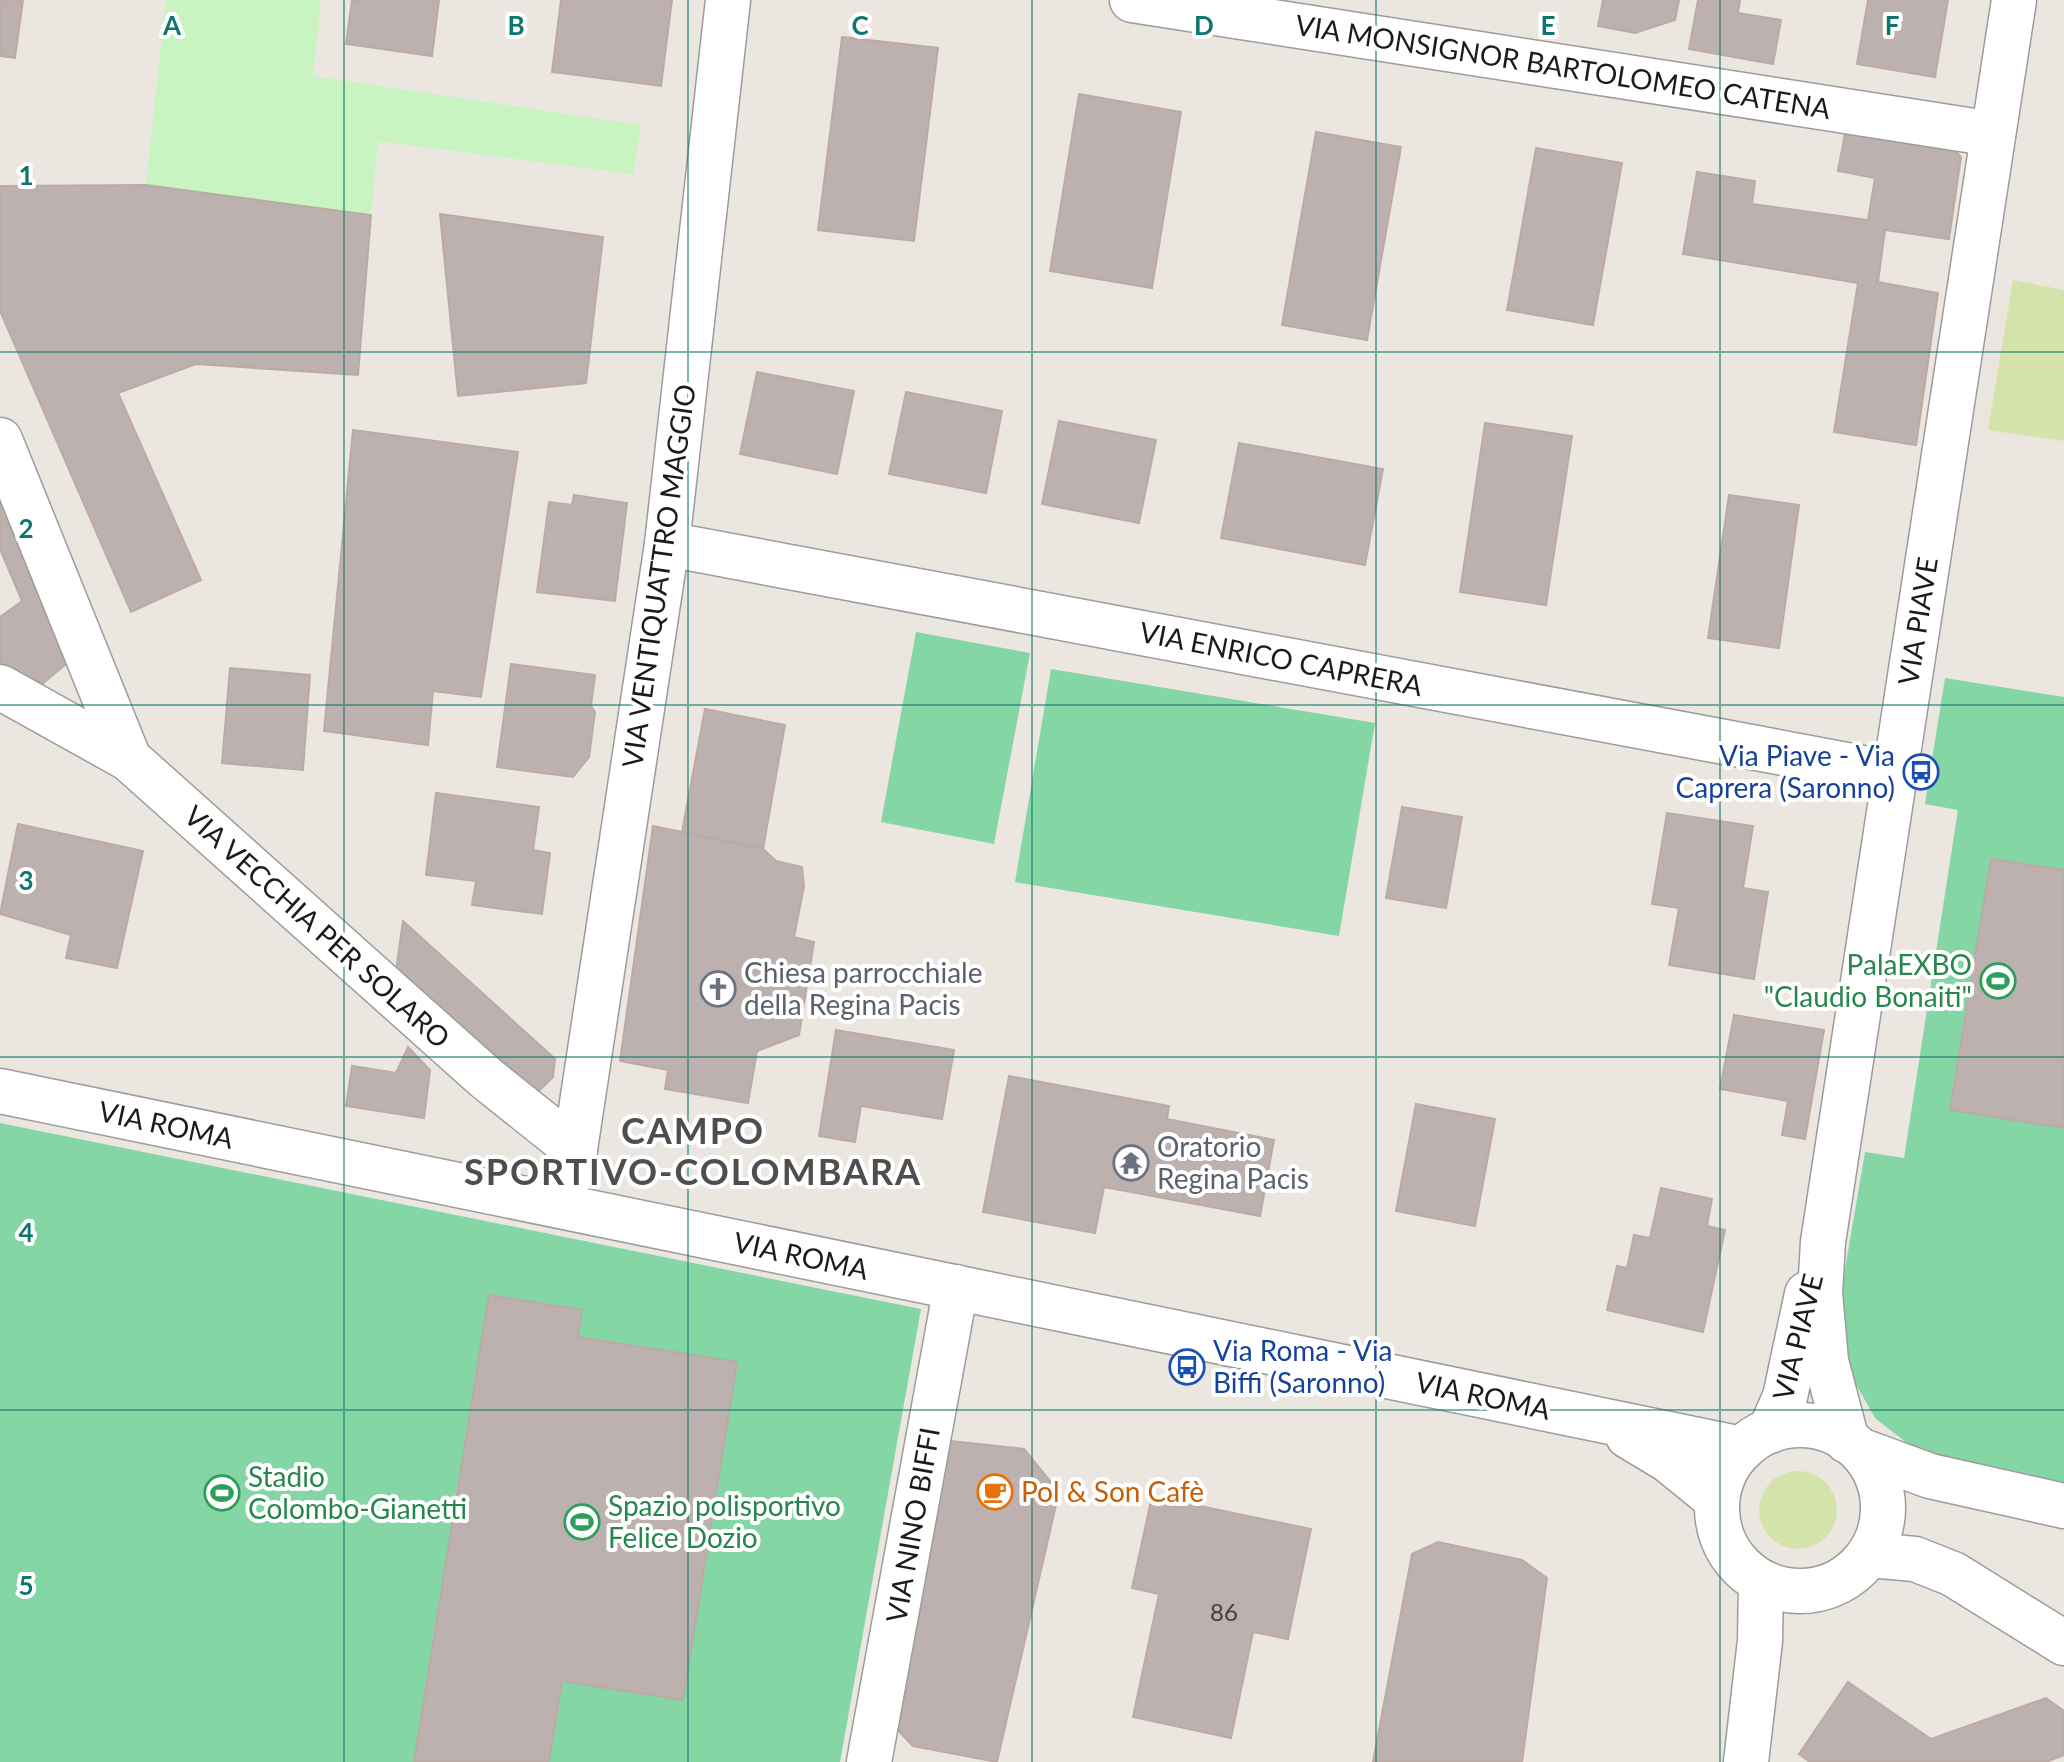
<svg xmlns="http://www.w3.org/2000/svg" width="2064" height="1762" viewBox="0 0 2064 1762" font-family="Lato,sans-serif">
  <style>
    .grass { fill: #d3e3aa }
    .park { fill: #c7f4c0 }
    .pitch { fill: #84d6a4 }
    .building { fill: #bcb1ae; stroke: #bcaaa5; stroke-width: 2 }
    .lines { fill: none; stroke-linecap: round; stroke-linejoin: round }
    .minor-casing { stroke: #9c9c9c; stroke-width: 47 }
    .minor { stroke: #fff; stroke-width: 44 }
    .grid { fill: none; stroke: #0f766e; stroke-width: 2; stroke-opacity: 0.55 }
    .labels { text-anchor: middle; stroke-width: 8; stroke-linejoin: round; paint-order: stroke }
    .number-label { font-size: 24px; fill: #434040 }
    .street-label { font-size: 28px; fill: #1b1b1b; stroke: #fff }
    .transit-label { font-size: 28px; fill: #164399; stroke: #fff; text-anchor: end }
    .leisure-label { font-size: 28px; fill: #27864d; stroke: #fff; text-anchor: start }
    .worship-label { font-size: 28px; fill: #5b616d; stroke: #fff; text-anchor: start }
    .food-label { font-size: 28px; fill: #c56008; stroke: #fff; text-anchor: start }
    .district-label { font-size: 36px; font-weight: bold; letter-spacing: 2px; fill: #4e4e4e; stroke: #fff }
    .grid-label { font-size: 26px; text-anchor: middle; font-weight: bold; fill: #0f766e; stroke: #fff; stroke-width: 8; stroke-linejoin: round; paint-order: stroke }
  </style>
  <rect width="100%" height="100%" fill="#ece6e1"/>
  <g class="grass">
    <path d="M2013,280L2064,290V441L1988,430Z"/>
    <circle cx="1798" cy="1510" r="39"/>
  </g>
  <path class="park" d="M166,0H321L313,76L641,125L633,174L378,141L371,215L146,185Z"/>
  <g class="pitch">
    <path d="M916,632L1030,653L994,844L881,822Z"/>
    <path d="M1051,669L1375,723L1339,936L1015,882Z"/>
    <path d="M1945,678L2064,697V1484L1917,1451L1875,1418L1849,1372L1837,1316L1865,1152L1904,1158L1958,810L1925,804Z"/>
    <path d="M0,1123L921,1309L840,1762H0Z"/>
  </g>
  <g class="building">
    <path d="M0,0H23L15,58L0,56Z"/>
    <path d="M352,0H439L432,56L346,44Z"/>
    <path d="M561,0H672L661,86L552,72Z"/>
    <path d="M1603,0H1679L1675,20L1635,33L1598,26Z"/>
    <path d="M1698,0H1740L1738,13L1781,20L1773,64L1689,49Z"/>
    <path d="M1868,0H1948L1935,77L1857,64Z"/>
    <path d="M842,37L938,48L914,241L818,230Z"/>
    <path d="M1079,94L1181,112L1152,288L1050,271Z"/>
    <path d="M1847,123L1946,141L1961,157L1949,239L1885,230L1878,282L1938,293L1916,445L1834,432L1858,283L1683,254L1697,172L1755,181L1752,204L1868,220L1875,178L1838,171Z"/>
    <path d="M1316,132L1401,147L1367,340L1282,325Z"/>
    <path d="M1536,148L1622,163L1593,325L1507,310Z"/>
    <path d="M146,185L371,215L358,375L196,364L118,393L201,580L131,612L0,311V186Z"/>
    <path d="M440,214L603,237L586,383L458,396Z"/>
    <path d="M757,372L854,391L837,474L740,454Z"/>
    <path d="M906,392L1002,411L986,493L889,474Z"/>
    <path d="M1059,421L1156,440L1139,523L1042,504Z"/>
    <path d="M1485,423L1572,436L1546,605L1460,592Z"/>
    <path d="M353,430L518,452L481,697L433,691L428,745L324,731Z"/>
    <path d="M1239,443L1383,469L1365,565L1221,538Z"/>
    <path d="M0,461L79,653L28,696L0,683V617L22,601L0,549Z"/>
    <path d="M574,495L627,503L615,601L537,592L549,502L572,505Z"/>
    <path d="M1729,495L1799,505L1779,648L1708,638Z"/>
    <path d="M511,664L595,675L591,706L595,712L589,757L573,777L497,767Z"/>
    <path d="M230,668L310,675L303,770L222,763Z"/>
    <path d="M705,709L785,725L763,849L682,832Z"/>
    <path d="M436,793L539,807L533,850L550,853L542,914L472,905L476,881L426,875Z"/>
    <path d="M1402,807L1462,817L1446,908L1386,898Z"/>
    <path d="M1667,813L1753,826L1743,888L1768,892L1754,979L1669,965L1679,908L1652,904Z"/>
    <path d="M18,824L143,851L117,968L66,958L71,935L0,914Z"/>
    <path d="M653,826L763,849L776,861L802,867L804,886L794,937L814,942L799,1035L757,1051L748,1103L665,1089L668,1070L620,1061Z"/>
    <path d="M1991,859L2064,870V1128L1950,1110Z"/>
    <path d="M403,921L555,1059L553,1077L531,1099L395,978Z"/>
    <path d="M1734,1015L1824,1030L1805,1139L1782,1135L1788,1101L1720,1089Z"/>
    <path d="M836,1030L954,1050L942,1119L861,1106L855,1142L819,1136Z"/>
    <path d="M408,1047L430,1070L424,1118L346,1106L352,1066L396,1073Z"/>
    <path d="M1009,1076L1169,1106L1167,1119L1274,1140L1260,1216L1104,1187L1095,1233L983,1212Z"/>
    <path d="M1416,1104L1495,1119L1475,1226L1396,1211Z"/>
    <path d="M1661,1188L1712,1199L1707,1226L1725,1230L1703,1332L1607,1310L1617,1266L1627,1268L1634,1235L1650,1238Z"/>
    <path d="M489,1295L582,1310L578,1337L737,1362L683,1700L562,1681L549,1762H414Z"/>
    <path d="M951,1441L1024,1449L1059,1492L997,1762L913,1746L890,1722Z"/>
    <path d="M1152,1496L1311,1529L1288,1639L1253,1632L1231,1738L1133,1717L1159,1594L1132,1588Z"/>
    <path d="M1438,1542L1522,1560L1547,1578L1522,1762H1373L1412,1554Z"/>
    <path d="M1848,1682L1931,1739L2046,1698L2064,1711V1755L2046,1762H1810L1799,1754Z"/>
  </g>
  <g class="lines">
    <defs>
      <g id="minor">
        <path d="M1132,0L1993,134"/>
        <path d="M0,440L129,759"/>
        <path d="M667,544L1895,774"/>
        <path d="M0,687L129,759L486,1078L575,1149L572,1174"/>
        <path d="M0,1091L1742,1449"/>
        <path d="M575,1149L667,544L728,0"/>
        <circle cx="1800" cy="1508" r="83"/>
        <path d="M1770,1431L1785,1397L1807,1294"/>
        <path d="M1628,1436L1668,1460L1716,1499"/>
        <path d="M1847,1441L1826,1361L1820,1293L1823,1242L2014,0"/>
        <path d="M1862,1451L1930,1476L2064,1506"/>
        <path d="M1870,1555L1915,1559L1953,1574L2064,1643"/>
        <path d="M869,1762L956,1287"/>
        <path d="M1746,1762L1760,1641L1761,1582"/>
      </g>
    </defs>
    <use href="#minor" class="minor-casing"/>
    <use href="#minor" class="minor"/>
  </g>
  <path class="grid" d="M344,0V1762M688,0V1762M1032,0V1762M1376,0V1762M1720,0V1762M0,352H2064M0,705H2064M0,1057H2064M0,1410H2064"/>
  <defs>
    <symbol id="bus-ring" viewBox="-11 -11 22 22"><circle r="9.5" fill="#fff" stroke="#1a4fb4" stroke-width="1.5"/><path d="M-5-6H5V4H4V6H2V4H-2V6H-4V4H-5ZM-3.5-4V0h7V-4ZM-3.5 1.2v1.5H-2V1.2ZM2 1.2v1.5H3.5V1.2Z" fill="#1a4fb4"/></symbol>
    <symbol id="stadium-ring" viewBox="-11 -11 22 22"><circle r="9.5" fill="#fff" stroke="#2e9e5b" stroke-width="1.5"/><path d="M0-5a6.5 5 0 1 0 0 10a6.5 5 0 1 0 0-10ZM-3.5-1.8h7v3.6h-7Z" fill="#2e9e5b"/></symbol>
    <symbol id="church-ring" viewBox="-11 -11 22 22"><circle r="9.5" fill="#fff" stroke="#6b7280" stroke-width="1.5"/><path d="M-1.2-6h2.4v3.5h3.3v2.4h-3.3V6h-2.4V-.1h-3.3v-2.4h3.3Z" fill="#6b7280"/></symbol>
    <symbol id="temple-ring" viewBox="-11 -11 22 22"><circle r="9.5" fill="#fff" stroke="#6b7280" stroke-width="1.5"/><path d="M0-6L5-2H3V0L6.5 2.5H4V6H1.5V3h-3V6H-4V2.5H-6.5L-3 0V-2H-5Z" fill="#6b7280"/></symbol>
    <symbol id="cafe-ring" viewBox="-11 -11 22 22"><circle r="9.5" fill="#fff" stroke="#e8710a" stroke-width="1.5"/><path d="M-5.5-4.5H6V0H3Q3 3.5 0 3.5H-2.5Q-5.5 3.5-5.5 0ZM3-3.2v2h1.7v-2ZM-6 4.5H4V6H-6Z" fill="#e8710a"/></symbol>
  </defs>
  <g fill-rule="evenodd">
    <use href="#bus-ring" x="1901" y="752" width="40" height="40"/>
    <use href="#stadium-ring" x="1978" y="961" width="40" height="40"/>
    <use href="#church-ring" x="698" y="969" width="40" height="40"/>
    <use href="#temple-ring" x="1111" y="1143" width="40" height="40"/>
    <use href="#bus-ring" x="1167" y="1347" width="40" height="40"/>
    <use href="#cafe-ring" x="975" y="1472" width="40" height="40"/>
    <use href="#stadium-ring" x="202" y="1473" width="40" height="40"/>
    <use href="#stadium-ring" x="562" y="1502" width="40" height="40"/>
  </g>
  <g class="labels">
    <g class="number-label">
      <text x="1224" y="1621">86</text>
    </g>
    <g class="street-label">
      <text transform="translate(1563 67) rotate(9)" y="10">VIA MONSIGNOR BARTOLOMEO CATENA</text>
      <text transform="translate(659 576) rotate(-82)" y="10">VIA VENTIQUATTRO MAGGIO</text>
      <text transform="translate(1918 621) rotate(-81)" y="10">VIA PIAVE</text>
      <text transform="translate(1281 659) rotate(11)" y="10">VIA ENRICO CAPRERA</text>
      <text transform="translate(317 927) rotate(42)" y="10">VIA VECCHIA PER SOLARO</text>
      <text transform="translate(166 1125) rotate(12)" y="10">VIA ROMA</text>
      <text transform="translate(801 1256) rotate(12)" y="10">VIA ROMA</text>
      <text transform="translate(1798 1337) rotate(-76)" y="10">VIA PIAVE</text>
      <text transform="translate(1483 1396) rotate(12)" y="10">VIA ROMA</text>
      <text transform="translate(913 1525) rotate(-80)" y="10">VIA NINO BIFFI</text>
    </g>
    <g class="transit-label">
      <text x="1895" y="766">Via Piave - Via<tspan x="1895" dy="32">Caprera (Saronno)</tspan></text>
      <text x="1213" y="1361" text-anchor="start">Via Roma - Via<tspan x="1213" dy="32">Biffi (Saronno)</tspan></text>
    </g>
    <g class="leisure-label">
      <text x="1972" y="975" text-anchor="end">PalaEXBO<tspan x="1972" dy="32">"Claudio Bonaiti"</tspan></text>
      <text x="248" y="1487">Stadio<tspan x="248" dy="32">Colombo-Gianetti</tspan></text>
      <text x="608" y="1516">Spazio polisportivo<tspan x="608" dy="32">Felice Dozio</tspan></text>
    </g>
    <g class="worship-label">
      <text x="744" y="983">Chiesa parrocchiale<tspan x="744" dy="32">della Regina Pacis</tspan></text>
      <text x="1157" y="1157">Oratorio<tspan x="1157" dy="32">Regina Pacis</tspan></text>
    </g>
    <g class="food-label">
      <text x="1021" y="1502">Pol &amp; Son Cafè</text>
    </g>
    <g class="district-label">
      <text x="693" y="1144">CAMPO<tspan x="693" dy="41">SPORTIVO-COLOMBARA</tspan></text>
    </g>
  </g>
  <g class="grid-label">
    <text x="172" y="35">A</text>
    <text x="516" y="35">B</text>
    <text x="860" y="35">C</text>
    <text x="1204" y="35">D</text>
    <text x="1548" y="35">E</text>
    <text x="1892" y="35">F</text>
    <text x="26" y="185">1</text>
    <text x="26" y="538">2</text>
    <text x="26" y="890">3</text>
    <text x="26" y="1242">4</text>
    <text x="26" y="1595">5</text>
  </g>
</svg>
